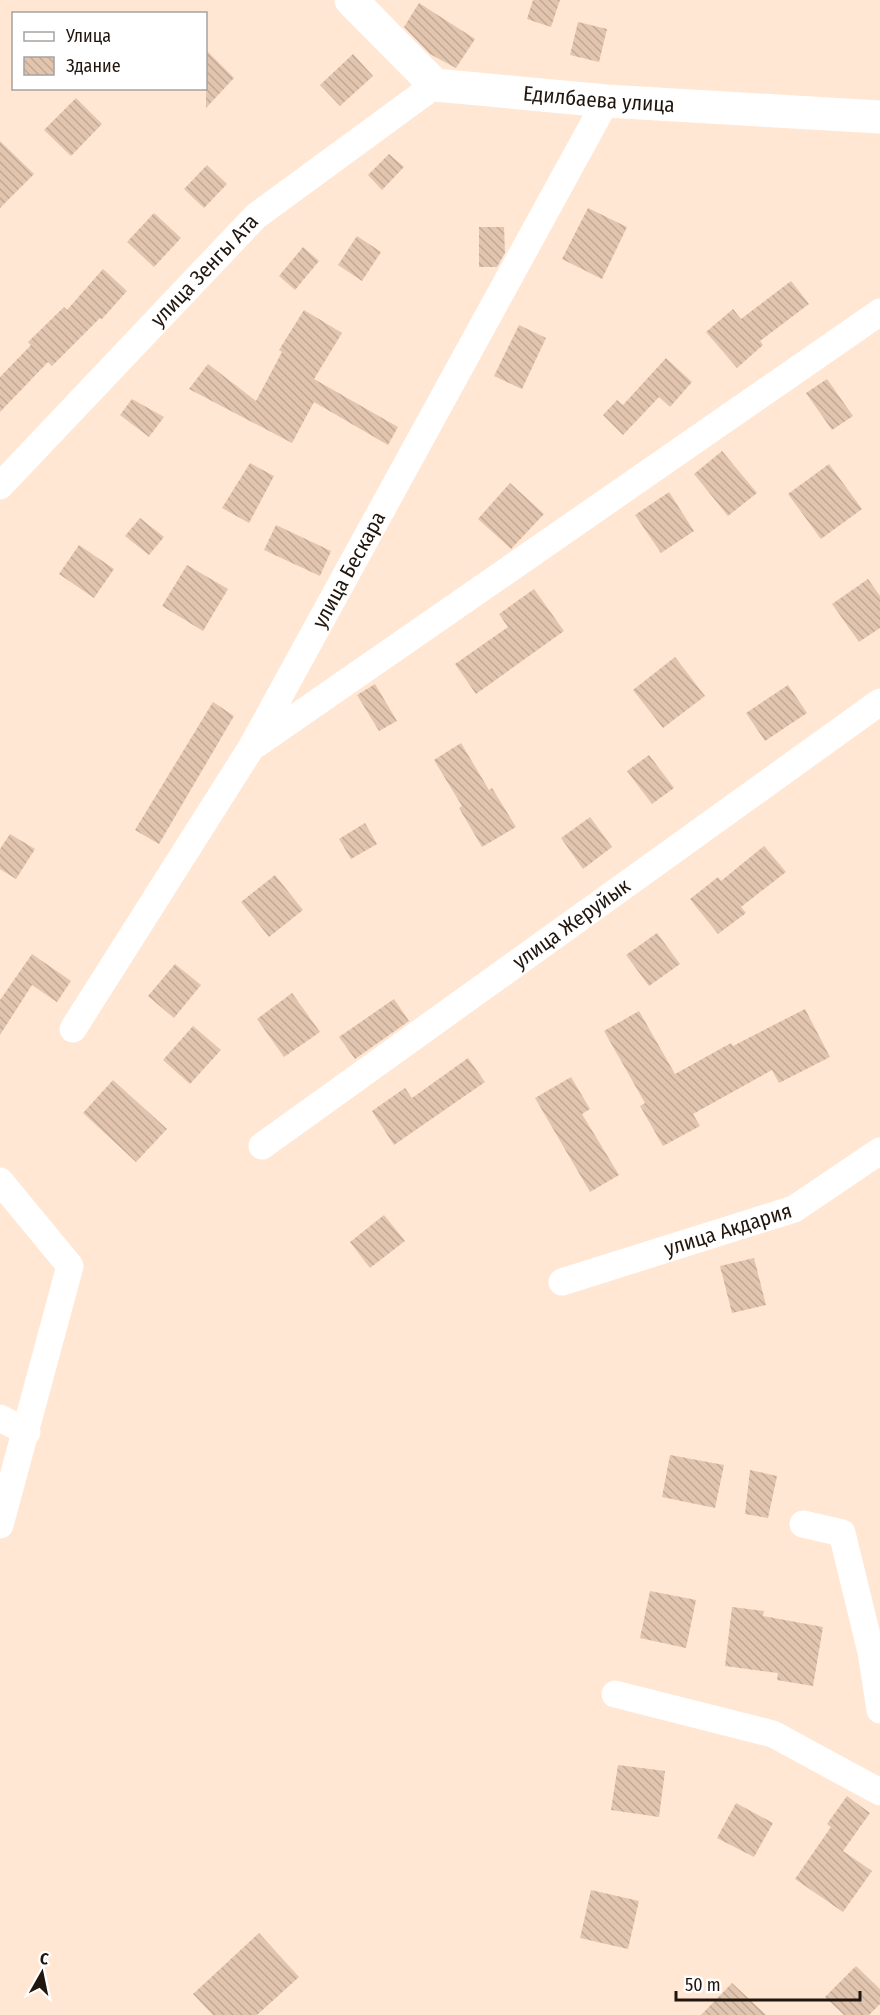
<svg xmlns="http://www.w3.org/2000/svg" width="880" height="2015" viewBox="0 0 880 2015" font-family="'Fira Sans Condensed',sans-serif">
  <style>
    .building { fill: url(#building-back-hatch) }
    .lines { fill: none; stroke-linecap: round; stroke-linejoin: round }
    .street { stroke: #fff; stroke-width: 27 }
    .secondary { stroke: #fff; stroke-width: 33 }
    .labels { text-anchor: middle; stroke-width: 5; stroke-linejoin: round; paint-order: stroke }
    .street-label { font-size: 21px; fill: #20160e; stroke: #fff }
  </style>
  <defs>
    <pattern id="building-back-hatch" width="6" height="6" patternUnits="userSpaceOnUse" patternTransform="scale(1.5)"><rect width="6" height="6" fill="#e2c5ae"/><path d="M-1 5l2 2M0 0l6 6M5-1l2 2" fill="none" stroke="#c2a894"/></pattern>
  </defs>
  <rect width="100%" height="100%" fill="#ffe7d4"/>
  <g class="building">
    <path d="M533,0H560L551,27L527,19Z"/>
    <path d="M419,3L475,39L456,68L430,54L404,27Z"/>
    <path d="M578,22L607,29L599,62L570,55Z"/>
    <path d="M206,50L234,78L206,108Z"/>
    <path d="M353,54L373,76L340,106L320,85Z"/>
    <path d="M76,98L102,124L71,156L44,130Z"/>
    <path d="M0,141L34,174L0,208Z"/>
    <path d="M389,154L404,167L382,190L368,175Z"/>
    <path d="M207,165L227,184L204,208L184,189Z"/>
    <path d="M588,208L627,227L602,279L562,259Z"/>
    <path d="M154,213L181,238L154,267L127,242Z"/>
    <path d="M479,227H504L505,253L497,267H479Z"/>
    <path d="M357,236L381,252L362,281L338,265Z"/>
    <path d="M303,247L319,261L295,290L279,276Z"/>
    <path d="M103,269L127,291L102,319L100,318L52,366L48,362L0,412V377L31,345L28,342L64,307L67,310Z"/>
    <path d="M791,281L809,304L760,341L763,345L737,368L706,332L733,309L741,319Z"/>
    <path d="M304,310L342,333L314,379L398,427L388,445L314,402L292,443L189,389L208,364L256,401L282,352L279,350Z"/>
    <path d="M519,325L546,338L522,389L494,376Z"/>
    <path d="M666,358L692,382L670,407L659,397L623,435L603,415L617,400L623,405Z"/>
    <path d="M827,379L853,416L832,430L806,393Z"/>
    <path d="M132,399L164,417L149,437L120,415Z"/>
    <path d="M722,451L757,493L728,516L694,474Z"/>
    <path d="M250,463L274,476L249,523L222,508Z"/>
    <path d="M829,464L862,509L821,539L788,494Z"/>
    <path d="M510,483L544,514L511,549L478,519Z"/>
    <path d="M669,492L694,531L661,553L635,515Z"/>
    <path d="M140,518L164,537L149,555L125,536Z"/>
    <path d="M276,525L331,551L320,576L264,550Z"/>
    <path d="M79,545L114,569L94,598L59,574Z"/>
    <path d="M187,565L228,589L203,631L162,606Z"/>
    <path d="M868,579L880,596V628L859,642L832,604Z"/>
    <path d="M534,589L564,631L476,694L455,664L508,627L499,614Z"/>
    <path d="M675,657L705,696L663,728L633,690Z"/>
    <path d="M375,684L397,721L379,731L357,695Z"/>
    <path d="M788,685L807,713L765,741L746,713Z"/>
    <path d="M213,702L234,716L159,844L135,830Z"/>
    <path d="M461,743L489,790L492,788L516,827L482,847L459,808L462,806L434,760Z"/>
    <path d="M649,755L674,788L652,804L627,771Z"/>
    <path d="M590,817L612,847L583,869L561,838Z"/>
    <path d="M365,823L377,844L351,859L339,839Z"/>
    <path d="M10,834L35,849L16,879L0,869V849Z"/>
    <path d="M764,846L786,872L741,907L746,913L718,934L690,899L718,877L721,881Z"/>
    <path d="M275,875L303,910L269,937L241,902Z"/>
    <path d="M657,933L680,964L649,986L626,955Z"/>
    <path d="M32,954L71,981L57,1002L32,985L0,1035V1000Z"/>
    <path d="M175,964L201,985L174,1018L148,996Z"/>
    <path d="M292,993L320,1032L284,1057L257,1019Z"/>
    <path d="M394,999L409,1021L355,1059L339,1037Z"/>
    <path d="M805,1009L830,1057L779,1083L772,1070L693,1114L700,1126L663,1146L640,1106L645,1103L604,1031L639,1011L675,1074L731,1043L733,1046Z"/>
    <path d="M193,1026L221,1050L190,1084L163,1060Z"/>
    <path d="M468,1058L485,1082L394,1145L372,1111L405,1088L412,1098Z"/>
    <path d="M571,1077L590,1109L582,1114L619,1175L590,1192L535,1098Z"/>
    <path d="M113,1080L167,1129L136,1162L83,1113Z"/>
    <path d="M384,1215L405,1241L370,1268L350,1242Z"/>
    <path d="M754,1258L766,1305L732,1313L720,1266Z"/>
    <path d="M670,1455L724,1465L715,1508L662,1497Z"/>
    <path d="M750,1470L777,1476L768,1518L745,1514Z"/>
    <path d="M650,1591L696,1600L686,1648L640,1638Z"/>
    <path d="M732,1607L764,1611L763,1616L823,1627L813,1686L777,1680L778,1673L725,1666Z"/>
    <path d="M618,1765L665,1771L659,1817L611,1810Z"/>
    <path d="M847,1796L870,1813L843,1851L872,1871L843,1912L795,1879L831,1827L827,1824Z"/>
    <path d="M736,1803L773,1823L754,1857L717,1838Z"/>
    <path d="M591,1890L639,1901L628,1949L580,1938Z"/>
    <path d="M259,1933L299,1977L257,2015H213L193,1994Z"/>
    <path d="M856,1966L880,1989V2004L869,2015H844L825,1997Z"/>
    <path d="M732,1983L766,2015H701Z"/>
  </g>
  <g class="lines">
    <g class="street">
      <path id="s1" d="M0,486L256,216L435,85"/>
      <path d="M257,744L880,312"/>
      <path id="s2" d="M73,1029L251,748L606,101"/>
      <path id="s3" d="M262,1146L880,702"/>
      <path d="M0,1181L70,1266L0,1525"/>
      <path id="s4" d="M562,1282L794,1209L880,1151"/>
      <path d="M0,1418L27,1432"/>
      <path d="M803,1524L842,1533L871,1652L880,1710"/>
      <path d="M615,1694L773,1734L880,1792"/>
    </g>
    <path class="secondary" id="s5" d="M351,0L435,85L606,101L880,117"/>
  </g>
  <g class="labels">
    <g class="street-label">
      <text dy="7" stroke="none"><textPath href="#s5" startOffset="284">Едилбаева улица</textPath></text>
      <text dy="7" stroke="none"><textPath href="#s1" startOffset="297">улица Зенгы Ата</textPath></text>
      <text dy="7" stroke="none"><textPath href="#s2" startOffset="536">улица Бескара</textPath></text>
      <text dy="7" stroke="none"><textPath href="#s3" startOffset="381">улица Жеруйык</textPath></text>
      <text dy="7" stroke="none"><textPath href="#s4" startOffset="174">улица Акдария</textPath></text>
    </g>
  </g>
  <rect x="12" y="12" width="195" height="78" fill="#ffffff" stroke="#a6a29f" stroke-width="1.5"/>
  <rect x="24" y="32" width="30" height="9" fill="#ffffff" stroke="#a6a29f" stroke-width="1.5"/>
  <text x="66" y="42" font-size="18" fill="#20160e">Улица</text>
  <rect x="24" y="57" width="30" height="18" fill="url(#building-back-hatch)" stroke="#a6a29f" stroke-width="1.5"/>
  <text x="66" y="72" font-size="18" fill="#20160e">Здание</text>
  <g transform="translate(42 1973) rotate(9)" stroke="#ffffff" stroke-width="4.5" paint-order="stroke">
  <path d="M0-4.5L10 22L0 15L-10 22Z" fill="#20160e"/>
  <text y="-9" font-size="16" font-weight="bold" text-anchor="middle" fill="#20160e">С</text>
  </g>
  <path d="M676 1991v9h184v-9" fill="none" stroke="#20160e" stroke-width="3"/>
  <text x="685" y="1991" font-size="18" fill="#20160e" stroke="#ffffff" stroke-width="4.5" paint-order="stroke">50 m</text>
</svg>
